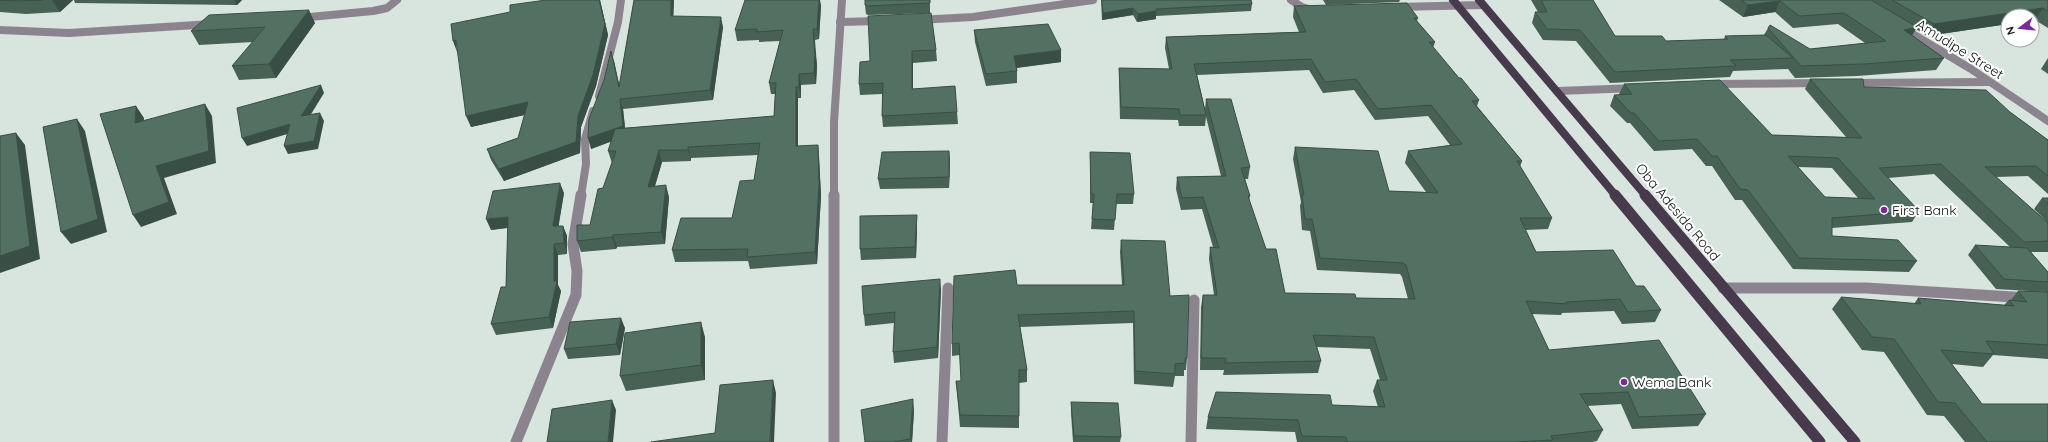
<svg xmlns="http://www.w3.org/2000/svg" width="2048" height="442" viewBox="0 0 2048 442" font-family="Quicksand,sans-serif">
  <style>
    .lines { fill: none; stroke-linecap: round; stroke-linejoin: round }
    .minor-far1 { stroke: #8b848f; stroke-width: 8 }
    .minor { stroke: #8b848f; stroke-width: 11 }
    .tertiary { stroke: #8b848f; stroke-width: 8 }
    .primary-far1 { stroke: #463a4c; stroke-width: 8 }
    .primary { stroke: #463a4c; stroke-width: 11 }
    .wall { fill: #476155; fill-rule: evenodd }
    .shaded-wall { fill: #394f45 }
    .building { fill: #527163; stroke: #394f45; fill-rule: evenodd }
    .poi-dot { fill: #7b2999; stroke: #fff; stroke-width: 1.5 }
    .labels { text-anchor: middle; stroke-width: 4; stroke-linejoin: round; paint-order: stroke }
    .street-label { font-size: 14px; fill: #0e1311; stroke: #fff }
    .poi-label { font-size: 14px; fill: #0e1311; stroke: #fff; text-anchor: start }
  </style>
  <rect width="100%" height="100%" fill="#d8e4de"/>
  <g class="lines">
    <g class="minor-far1">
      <path d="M1291,0L1302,7L1313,10"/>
      <path d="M1397,7L1483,5"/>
      <path d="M299,18L373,11L387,8L397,0"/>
      <path d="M918,20L973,17L1093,0"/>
      <path d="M840,22L880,21"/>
      <path d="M0,30L69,33L212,24"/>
      <path d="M1851,83L1988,82"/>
      <path d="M1713,84L1821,83"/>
      <path d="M1558,91L1635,88"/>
      <path d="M599,96L618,22L621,0"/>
      <path d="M581,196L586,164L585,139L593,111"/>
      <path d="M834,196V122L842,0"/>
    </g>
    <g class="minor">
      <path d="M834,195V442"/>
      <path d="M1723,288H1866L2048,299"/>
      <path d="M516,442L576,295L577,271L573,244L581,195"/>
      <path d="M942,442L948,288"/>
      <path d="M1191,442L1194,300"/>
    </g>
    <path class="tertiary" d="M1901,27L1971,69L2048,121"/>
    <g class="primary-far1">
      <path d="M1453,0L1616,196"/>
      <path d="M1479,0L1646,196"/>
    </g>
    <g class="primary">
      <path d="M1615,195L1820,442"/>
      <path d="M1645,195L1855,442"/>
    </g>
  </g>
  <g class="wall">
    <path d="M0,0H73L60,12L26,14L0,12Z"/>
    <path d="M74,0H242L237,5L75,3Z"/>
    <path d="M546,0H600L608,35L596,86L581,127L580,153L504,181L491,160L487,149L518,138L525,115L471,127L510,12Z"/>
    <path d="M634,0H674L673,16L723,27L713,100L623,109L625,128L774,116L775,94H771L769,83L780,41L759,42V40L737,41L735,30L821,5L819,39L815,40L817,66L816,84L801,85V98H798V146L819,157L821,196L817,264L750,269L748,261L675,262L672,250L732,218L754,180L758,155L691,158V161L662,162L655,186L669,197L665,244L617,247L616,249L581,252L577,241L590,225L612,163L608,151L612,141L591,149L604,80L614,61L619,86Z"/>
    <path d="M930,0V13L868,15L866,14L865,5Z"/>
    <path d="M1101,0H1251L1252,4L1251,11L1156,16V19L1137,22L1133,15L1102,20Z"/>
    <path d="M1323,0H1400L1399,2L1326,5Z"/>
    <path d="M1531,0H1593L1615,36L1666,41L1724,39L1725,36L1764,35L1768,28L1810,49L1865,43L1838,24L1793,28L1775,12L1743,17L1719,0H2048V28L2035,20H2032V16H2008V24L1927,36L1916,29L1912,35L1944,58L1936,70L1857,76L1795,78L1788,69L1733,71L1730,77L1610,83L1576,41L1543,40L1532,23L1535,12H1538Z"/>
    <path d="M1294,6L1418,18L1417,21L1435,42L1433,48L1459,78L1479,100L1477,106L1522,161L1520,167L1552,218L1548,229L1525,230L1536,252L1636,286L1661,310L1655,322L1622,324L1614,311L1562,313L1561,315L1531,314L1549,350L1706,414L1698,426L1632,429L1621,404L1587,406L1603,430L1597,441L1592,442H1297L1295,432L1206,429L1208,417L1332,405L1378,407L1373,391L1377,380H1380L1370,349L1317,347L1321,361L1318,373L1223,375L1224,370H1200L1201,307L1203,295H1214L1209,259L1210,247H1213L1202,209L1181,210L1176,189L1177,177L1221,176L1206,117L1205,126H1179L1178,120L1120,119L1119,79V68L1169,69L1165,48L1166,37L1299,32L1293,17ZM1309,70L1323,93L1354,90L1375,120L1428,116L1450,145L1408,151L1405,163L1426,192L1389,191L1295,147L1293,159L1301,202L1300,206L1302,230L1310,231L1317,270L1400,274L1402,277L1408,299L1356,298L1285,293L1266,249L1249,200L1250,196L1245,179H1248L1250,167L1206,99L1205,109L1197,75Z"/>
    <path d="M931,13L936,50L937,61L913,63V89L957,112L958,124L883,127L882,116V94L860,95L859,84L870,61Z"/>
    <path d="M315,23L276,78L239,80L232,66L253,42L199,45L191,31Z"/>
    <path d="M974,30L1061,62L1017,68V83L986,86L975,42Z"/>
    <path d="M2048,58V74L2041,69Z"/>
    <path d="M1810,79L2010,112L2048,140V194L2028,176L1996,177L2048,223V252H2031L2048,272V292L1996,289L1968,255L1975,245L2010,247L1934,174L1888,178L1919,211L1912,222L1832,228V236L1917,261L1909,272L1793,269L1742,200H1735L1712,166H1706L1692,149L1654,151L1630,123H1627L1610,106L1614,95H1620L1619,94L1624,84L1772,135L1846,137L1805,89ZM1798,167L1832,168L1858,198L1825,197Z"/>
    <path d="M949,151L950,161L949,188L880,189L878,179Z"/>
    <path d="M1090,152L1134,194L1133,204H1116L1114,230L1091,229L1093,203H1090Z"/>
    <path d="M564,193L558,226H563L567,236V254L558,255V285L561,291L553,328L496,335L491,324L506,287L508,228L491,230Z"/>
    <path d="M2042,198H2048V223L2034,209Z"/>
    <path d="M917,226L916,258L861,260L860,249Z"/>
    <path d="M1121,240L1170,296L1187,358L1186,370H1184V376H1175L1173,387L1134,384L1133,323L1020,327L1027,370V382L1019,383V428L960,427L956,381H961L960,355L952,356V344L1017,285H1122L1120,252Z"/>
    <path d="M941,289L938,358L894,363L893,352L894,323L865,326L864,315Z"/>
    <path d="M2018,291L2048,292V359L1993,355L1983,367L1952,364L1982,404L2048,442H1965L1944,416L1927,415L1884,352L1862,350L1832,309L1841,297L1914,304L1918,298L2004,305L2009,300H2011Z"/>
    <path d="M625,328L620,355L568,359L564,349Z"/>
    <path d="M705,337V380L626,391L620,376Z"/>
    <path d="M1071,402L1121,437L1120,442H1073L1071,413Z"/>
    <path d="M914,410L912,442H865Z"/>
  </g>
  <g class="shaded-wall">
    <path d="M52,0H73L60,12Z"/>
    <path d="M234,0H242L237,5Z"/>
    <path d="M599,0H600L608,35L596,86L581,127L580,153L504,181L499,169L578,116Z"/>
    <path d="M671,0H674L673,26L671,16Z"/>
    <path d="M819,0H820L821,5L819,39L817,29Z"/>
    <path d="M1780,1L1775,12L1743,17L1748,5Z"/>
    <path d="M1133,8V15L1102,20L1103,13Z"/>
    <path d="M2043,8L2035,20H2032V16H2008V24L1927,36L1934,24Z"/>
    <path d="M309,10L315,23L276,78L269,64Z"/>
    <path d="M1156,11V19L1137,22L1138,14Z"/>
    <path d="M721,17L723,27L713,100L710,90Z"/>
    <path d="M1917,27L1910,39L1904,30Z"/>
    <path d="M813,29L817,66L816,84L814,73Z"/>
    <path d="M456,40L457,52L453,41Z"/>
    <path d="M1061,50V62L1014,68V56Z"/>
    <path d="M611,51L614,61L622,97L619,87Z"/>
    <path d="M912,51L913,63V101L912,89Z"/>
    <path d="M799,74L801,85V98L799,87Z"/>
    <path d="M321,85L324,93L305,124L301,116Z"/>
    <path d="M796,87L798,98V158L796,146Z"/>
    <path d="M620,99L623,109L626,136L591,149L588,138Z"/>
    <path d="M528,102L532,113L471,127L466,116Z"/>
    <path d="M205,104L212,116L216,163L164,178L177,214L141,227L133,215L156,166Z"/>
    <path d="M136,106L144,118L143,136L135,123Z"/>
    <path d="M320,113L324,121L318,149L288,154L284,146Z"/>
    <path d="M77,119L85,131L107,232L71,244L61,232Z"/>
    <path d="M290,124L294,132L247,146L242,138Z"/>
    <path d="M16,133L25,145L40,259L0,273V256Z"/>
    <path d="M818,145L819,157L821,196L817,264L815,252Z"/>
    <path d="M688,147L691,158V161L688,150Z"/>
    <path d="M659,150L662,162L651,199L648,187Z"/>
    <path d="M949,151L950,161L949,188Z"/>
    <path d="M560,183L564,193L557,236L553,226Z"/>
    <path d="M666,185L669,197L665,244L661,232Z"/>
    <path d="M917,215V226L916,258L915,247Z"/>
    <path d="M508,217L512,227L491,230L486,219Z"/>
    <path d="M563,226L567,236V254L564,243Z"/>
    <path d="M613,235L617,247L616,249L612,237Z"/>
    <path d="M554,244L558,255V285L561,291L553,328L549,317L554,281Z"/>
    <path d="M940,279L941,289L938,358L937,347Z"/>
    <path d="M621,318L625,328L620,355L616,344Z"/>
    <path d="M701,322L705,337V380L701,365Z"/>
    <path d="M773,380L776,393L774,442H770Z"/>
    <path d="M913,399L914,410L912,442H911Z"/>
    <path d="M612,400L616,410L613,442H608Z"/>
  </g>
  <g class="building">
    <path d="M0,0H43L18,1Z"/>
    <path d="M546,0H599L605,24L593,75L578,116L576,142L499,169L487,149L518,138L528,102L466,116L456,40L453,41L451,24L510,12V5Z"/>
    <path d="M634,0H671V16L721,17L710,90L620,99L623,126L588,138L589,119L604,80L611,51L619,87Z"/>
    <path d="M745,0H819L817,29H813L815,55L814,73L799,74V87H796V146L818,145L819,184L815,252L747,257L748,249L672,250L681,218H732L740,181L754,180L760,143L688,147V150H659L648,187L666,185L661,232L613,235L612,237L577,241V225H590L598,189L603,188L616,151H608L615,129L774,116L776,83H769L783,30L757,32V29L735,30Z"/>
    <path d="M865,0H930V3L867,6L865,5Z"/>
    <path d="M1102,0H1251L1252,4L1156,9V11L1138,14L1133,8L1103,13Z"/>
    <path d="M1541,0H1593L1615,36H1662L1666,41L1728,39L1725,36L1766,35L1793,58L1730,60L1736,66L1615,72L1580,30L1547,29L1535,12H1547Z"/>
    <path d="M1741,0H1871L1917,27L1904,30L1944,58L1864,64L1801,66L1768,28L1770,25L1810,49L1886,41L1844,13L1799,16L1780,1L1748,5Z"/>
    <path d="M1892,0H2048V11L2043,8L1934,24Z"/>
    <path d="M1407,3L1418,18H1414L1435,42H1429L1459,78H1461L1479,100L1472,101L1522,161H1517L1552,218H1520L1536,252L1613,250L1636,286H1644L1661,310L1628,312L1620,299L1566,302L1567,304L1526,301L1549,350L1659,340L1706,414L1639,417L1628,392L1580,394L1603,430L1551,436L1553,440L1514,442H1347L1346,437L1302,436L1298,420L1208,417L1216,392L1330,395L1332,405L1385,407L1377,380H1387L1374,337L1313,335L1321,361L1225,363L1226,358H1201L1203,295H1217L1210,247L1219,248L1203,197L1182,198L1177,177L1226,176L1206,99H1231L1250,167L1241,168L1250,196H1248L1266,249H1276L1285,293L1355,294L1356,298L1415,299L1406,265L1403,263L1320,258L1312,219H1305L1302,195H1304L1295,147L1378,151L1389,191L1438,193L1408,151L1462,144L1431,105L1378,109L1356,79L1325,82L1311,59L1194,64L1206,115H1180L1179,109L1121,107L1119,68L1172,69L1166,37L1306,32L1294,6Z"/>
    <path d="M309,10L269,64L232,66L265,27L191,31L209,15Z"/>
    <path d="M931,13L936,50L912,51V89L955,86L957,112L882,116L883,83L859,84L860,62L870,61L868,16Z"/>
    <path d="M1048,24L1061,50L1014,56L1017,71L986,74L974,30Z"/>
    <path d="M1810,79H1863L1864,87L1986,90L2010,112L2048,140V176L2036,166L1985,167L2048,223V241L2024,242L1941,164L1879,168L1919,211L1832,218V236L1898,240L1917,261L1799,258L1748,190L1740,189L1717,156H1712L1697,139L1659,141L1634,113H1631L1614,95L1632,94L1624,84L1720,80L1772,135L1862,138ZM1788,156L1838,158L1875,199L1825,197Z"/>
    <path d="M321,85L301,116L320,113L314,141L284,146L290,124L242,138L237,108Z"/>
    <path d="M205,104L209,151L156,166L169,202L133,215L100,114L136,106L135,123Z"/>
    <path d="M77,119L98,219L61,232L43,127Z"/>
    <path d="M16,133L30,246L0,256V136Z"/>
    <path d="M949,151V177L878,179L882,152Z"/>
    <path d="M1090,152L1130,153L1134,194H1117L1115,220L1092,219L1094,194H1091Z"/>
    <path d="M560,183L553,226H563L564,243L554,244V281H557L549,317L491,324L501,287H506L508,217L486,219L493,191Z"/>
    <path d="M2042,198H2048V204Z"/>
    <path d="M917,215L915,247L860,249V216Z"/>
    <path d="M1121,240L1165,241L1170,296L1189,295L1187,358H1185V363L1175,364V374L1135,371L1134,311L1018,315L1027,370H1019V416L960,415L956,381H961L959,343L952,344L954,276L1015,270L1017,285H1124Z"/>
    <path d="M1975,245L2027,248L2048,272V282L2004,279Z"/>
    <path d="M940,279L937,347L893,352L895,312L864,315L862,286Z"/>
    <path d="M2018,291L2048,292V345L1986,341L1994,354L1941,350L1982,404H2048V442H1987L1955,403L1938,402L1894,339L1872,337L1841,297L1921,304L1918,298L2014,306L2009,300L2027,302Z"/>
    <path d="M621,318L616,344L564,349L570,322Z"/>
    <path d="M701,322V365L620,376L625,333Z"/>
    <path d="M773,380L770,442H651L715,433L720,385Z"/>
    <path d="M913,399L910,439L893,442H865L861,410Z"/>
    <path d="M612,400L608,442H547L552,409Z"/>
    <path d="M1071,402L1118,403L1121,437L1074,436Z"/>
  </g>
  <g class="poi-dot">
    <circle cx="1884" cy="210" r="4"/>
    <circle cx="1624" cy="382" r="4"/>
  </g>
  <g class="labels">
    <g class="street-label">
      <text transform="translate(1960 49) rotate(32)" y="5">Amudipe Street</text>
      <text transform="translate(1678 212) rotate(50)" y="5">Oba Adesida Road</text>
    </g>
    <g class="poi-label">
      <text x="1892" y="215">First Bank</text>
      <text x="1632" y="387">Wema Bank</text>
    </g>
  </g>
  <g transform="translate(2020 28) rotate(254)"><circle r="19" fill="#ffffff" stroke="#9fa1a0"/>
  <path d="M0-3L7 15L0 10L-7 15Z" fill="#7b2999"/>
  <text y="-6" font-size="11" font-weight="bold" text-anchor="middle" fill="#0e1311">N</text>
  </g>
</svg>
